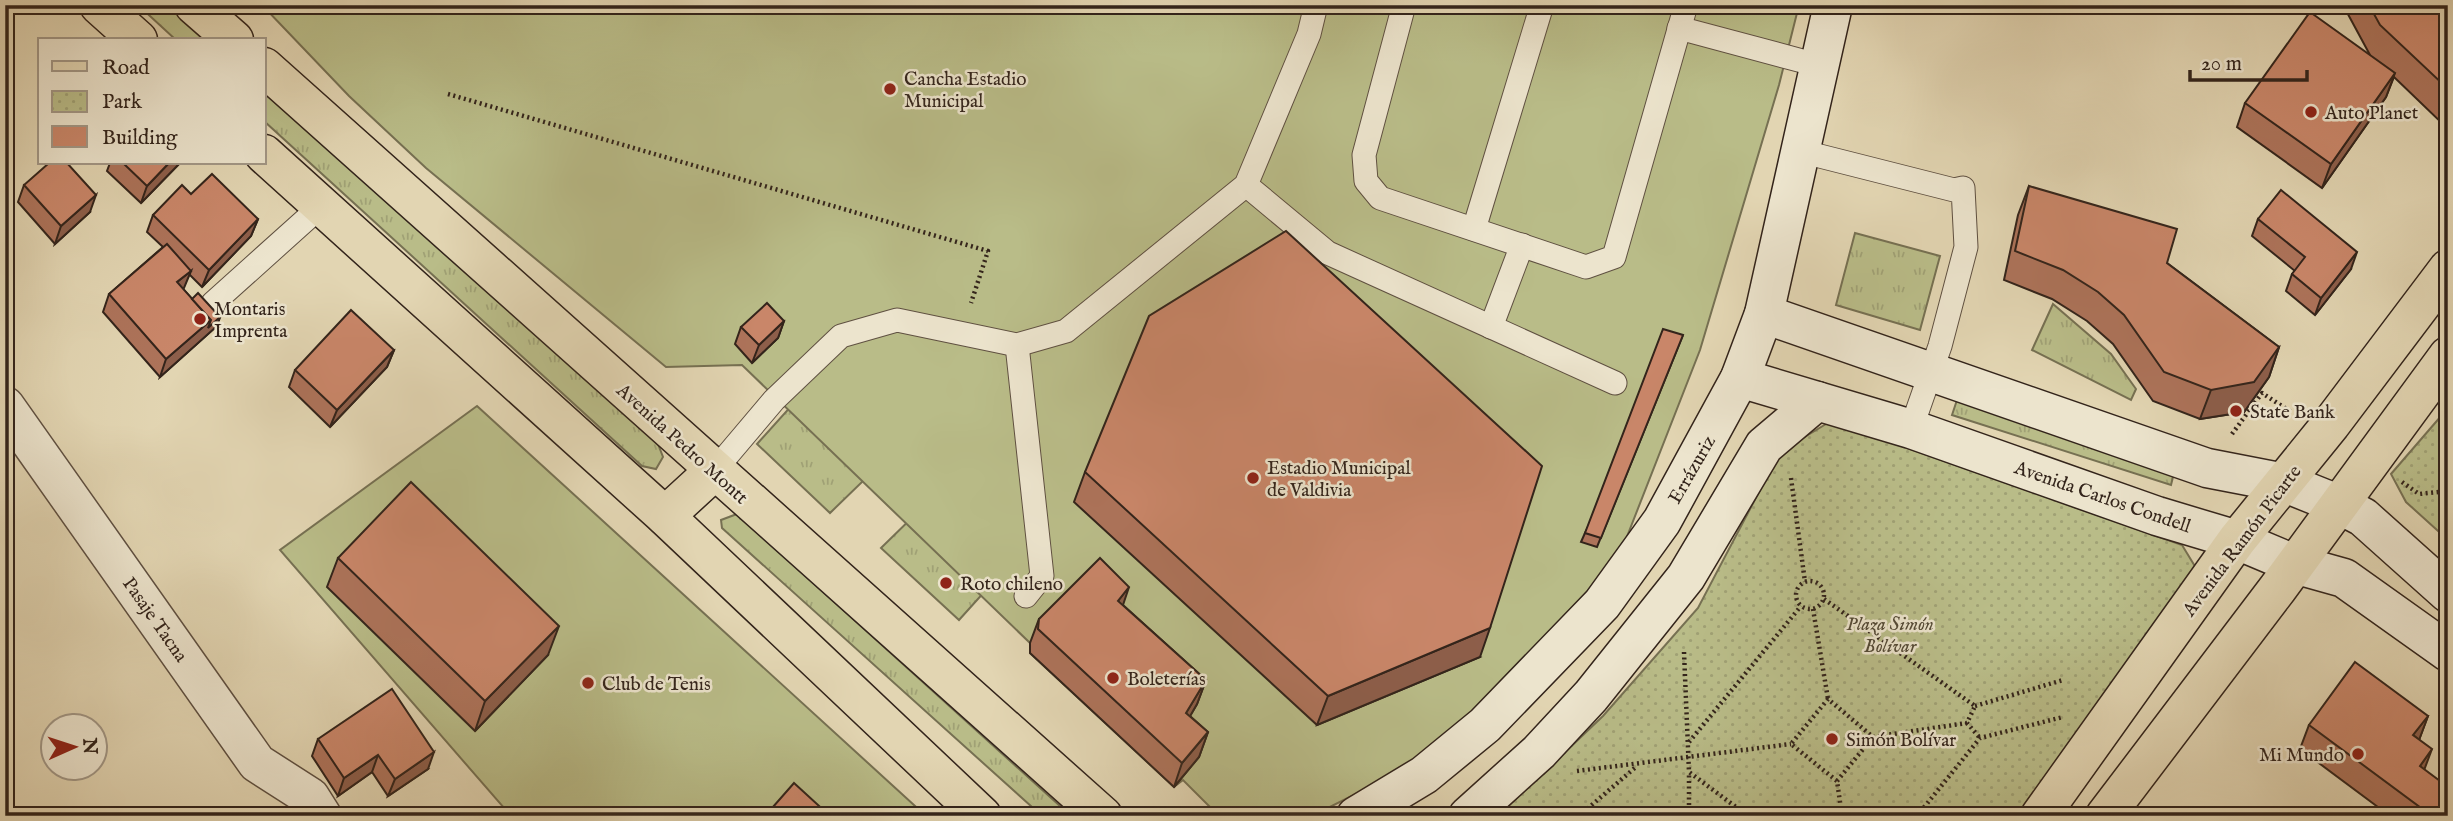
<svg xmlns="http://www.w3.org/2000/svg" width="2453" height="821" viewBox="0 0 2453 821" font-family="'IM FELL English',serif">
  <style>
    .grass { fill: url(#grass-tufts); stroke: #767052; stroke-width: 2 }
    .park { fill: url(#park-dots); stroke: #767052; stroke-width: 2 }
    .pitch { fill: #b9bc88; stroke: #767052; stroke-width: 2 }
    .lines { fill: none; stroke-linecap: round; stroke-linejoin: round }
    .lane-casing { stroke: #5f5041; stroke-width: 25 }
    .street-casing { stroke: #5f5041; stroke-width: 41 }
    .secondary-casing { stroke: #33241b; stroke-width: 41 }
    .primary-casing { stroke: #33241b; stroke-width: 41 }
    .path { stroke: #33241b; stroke-width: 4.5; stroke-dasharray: 2 3.5; stroke-linecap: butt }
    .lane { stroke: #ece4cd; stroke-width: 23 }
    .street { stroke: #ece4cd; stroke-width: 38 }
    .secondary { stroke: #ece4cd; stroke-width: 38 }
    .primary { stroke: #e2d5b2; stroke-width: 38 }
    .wall { fill: #ad735a; stroke: #33241b; stroke-width: 2 }
    .shaded-wall { fill: #8d5e4a; stroke: #33241b; stroke-width: 2 }
    .building { fill: #c98669; stroke: #33241b; stroke-width: 2 }
    .poi-dot { fill: #8f2418; stroke: #ece4cd; stroke-width: 2.5 }
    .labels { text-anchor: middle; stroke-width: 5; stroke-linejoin: round; paint-order: stroke }
    .poi-label { font-size: 19px; fill: #33241b; stroke: #ece4cd; text-anchor: start }
    .street-label { font-size: 19px; fill: #33241b; stroke: #ece4cd }
    .park-label { font-size: 19px; font-style: italic; fill: #544a36; stroke: #ece4cd }
  </style>
  <defs>
    <pattern id="grass-tufts" width="24" height="20" patternUnits="userSpaceOnUse" patternTransform="scale(1.75)"><rect width="24" height="20" fill="#b9bc88"/><path d="M3 7l-1-3M5 7V3M7 7l1-3M15 17l-1-3M17 17v-4M19 17l1-3" fill="none" stroke="#a0a175"/></pattern>
    <pattern id="park-dots" width="8" height="8" patternUnits="userSpaceOnUse" patternTransform="scale(1.75)"><rect width="8" height="8" fill="#b9bc88"/><path d="M2 2h.1M6 6h.1" fill="none" stroke="#a0a175" stroke-width="1.8" stroke-linecap="round"/></pattern>
  </defs>
  <rect width="100%" height="100%" fill="#e2d5b2"/>
  <filter id="stains"><feTurbulence type="fractalNoise" baseFrequency=".00286" numOctaves="4"/><feColorMatrix values="0 0 0 0 .2 0 0 0 0 .09 0 0 0 0 .02 0 0 0 .5 -.17"/></filter>
  <radialGradient id="worn" r=".72"><stop offset=".6" stop-color="#630" stop-opacity="0"/><stop offset="1" stop-color="#630" stop-opacity=".3"/></radialGradient>
  <g class="grass">
    <path d="M138,5H174L212,40H176Z"/>
    <path d="M264,88L658,444L663,457L656,469L642,466L264,121Z"/>
    <path d="M1855,233L1940,256L1920,330L1836,305Z"/>
    <path d="M2053,304L2111,354L2136,389L2131,400L2032,350Z"/>
    <path d="M829,364L963,384L830,513L757,444Z"/>
    <path d="M1957,400L2174,473L2171,485L1952,415Z"/>
    <path d="M1012,420L1022,550L959,620L881,548Z"/>
    <path d="M737,514L1071,816H1042L722,528L721,520Z"/>
  </g>
  <g class="park">
    <path d="M2448,408V540L2406,502L2391,474Z"/>
    <path d="M1831,421L2182,545L2196,568L2018,816H1498L1603,716L1698,608L1780,452Z"/>
  </g>
  <g class="pitch">
    <path d="M262,5H1799L1779,85L1700,350L1619,557L1439,752L1312,816H1219L1183,780L1174,787L1030,653V643L742,365L666,367L426,168L349,96Z"/>
    <path d="M477,406L926,816H511L280,550Z"/>
  </g>
  <g class="lines">
    <defs>
      <g id="lane">
        <path d="M1404,5L1364,155L1366,181L1380,198L1586,267L1614,257L1686,5"/>
        <path d="M1679,28L1821,66"/>
        <path d="M1800,151L1954,190L1963,188L1966,247L1940,346L1911,429"/>
        <path d="M1246,185L1328,253L1615,383"/>
        <path d="M1474,229L1542,5"/>
        <path d="M213,303L321,206"/>
        <path d="M1491,327L1522,245"/>
        <path d="M1017,345L1042,576L1026,596"/>
        <path d="M714,471L774,400L841,336L897,320L1017,345L1066,331L1246,185L1309,34L1316,5"/>
      </g>
      <path id="street" d="M5,406L257,763L310,797L322,816"/>
      <g id="secondary">
        <path d="M1764,314L2207,468L2285,483L2340,505L2363,517L2448,593"/>
        <path d="M1740,378L1911,429L2157,516L2237,540L2294,564L2344,578L2448,652"/>
        <path d="M1356,816L1424,775L1485,725L1602,604L1662,521L1740,378L1764,314L1833,5"/>
        <path d="M1468,816L1539,752L1591,696L1686,577L1764,446L1817,401"/>
      </g>
      <g id="primary">
        <path d="M99,5L138,40"/>
        <path d="M194,5L234,40"/>
        <path d="M264,67L1103,816"/>
        <path d="M264,154L665,516L982,816"/>
        <path d="M665,516L714,471"/>
        <path d="M2040,816L2237,540L2331,424L2448,269"/>
        <path d="M2105,816L2278,588L2448,356"/>
      </g>
    </defs>
    <use href="#lane" class="lane-casing"/>
    <use href="#street" class="street-casing"/>
    <use href="#secondary" class="secondary-casing"/>
    <use href="#primary" class="primary-casing"/>
    <g class="path">
      <path d="M448,94L988,251L971,303"/>
      <path d="M2232,434L2262,393L2291,412"/>
      <path d="M1791,478L1805,582"/>
      <path d="M2402,482L2419,494L2448,491"/>
      <circle cx="1810" cy="595" r="14"/>
      <path d="M1824,599L1975,706L1967,723L1980,738"/>
      <path d="M1813,609L1828,699"/>
      <path d="M1684,652L1689,772L1748,816"/>
      <path d="M1975,706L2063,680"/>
      <path d="M1873,737L1967,723"/>
      <path d="M1689,742L1801,606"/>
      <path d="M1577,771L1791,744"/>
      <path d="M1837,781L1873,737L1828,699L1791,744L1837,781L1842,816"/>
      <path d="M1579,816L1637,766"/>
      <path d="M1689,816V773"/>
      <path d="M1917,816L1980,738L2063,717"/>
    </g>
    <use href="#lane" class="lane"/>
    <use href="#street" class="street"/>
    <use href="#secondary" class="secondary"/>
    <use href="#primary" class="primary"/>
  </g>
  <g class="wall">
    <path d="M2343,5H2448V129L2394,77L2386,97L2322,188L2237,127L2245,103L2370,55Z"/>
    <path d="M110,163H180L141,203L107,171Z"/>
    <path d="M24,185L90,212L55,244L18,202Z"/>
    <path d="M2029,186L2167,263L2279,347L2269,377L2244,412L2200,419L2153,401L2113,344L2087,321L2052,299L2004,280L2018,215Z"/>
    <path d="M191,194L258,219L251,236L202,287L189,274L183,289L192,299L220,317L217,326L160,377L103,312L109,294L163,247L147,232L153,215Z"/>
    <path d="M2258,219L2351,269L2315,315L2286,291L2292,274L2295,271L2252,236Z"/>
    <path d="M784,321L778,338L752,363L735,344L741,327Z"/>
    <path d="M1683,335L1597,547L1581,542L1585,533Z"/>
    <path d="M394,350L387,367L330,427L289,387L295,370Z"/>
    <path d="M1085,472L1480,657L1317,725L1074,502Z"/>
    <path d="M338,558L548,655L475,731L327,587Z"/>
    <path d="M1123,605L1206,680L1197,704L1190,716L1208,732L1199,757L1174,787L1030,653V643L1039,619Z"/>
    <path d="M2428,716L2419,740L2424,770L2443,814L2441,816H2390L2300,749L2309,725Z"/>
    <path d="M318,739L428,769L388,796L372,772L338,796L312,756Z"/>
  </g>
  <g class="shaded-wall">
    <path d="M2395,73L2386,97L2322,188L2331,164Z"/>
    <path d="M169,163H180L141,203L147,186Z"/>
    <path d="M96,195L90,212L55,244L61,226Z"/>
    <path d="M258,219L251,236L202,287L209,270Z"/>
    <path d="M2357,252L2351,269L2315,315L2321,298Z"/>
    <path d="M191,271L184,288L171,299L177,282Z"/>
    <path d="M220,317L217,326L160,377L166,359L211,320Z"/>
    <path d="M784,321L778,338L752,363L759,345Z"/>
    <path d="M2279,347L2269,377L2244,412L2200,419L2211,390Z"/>
    <path d="M394,350L387,367L330,427L337,410Z"/>
    <path d="M1129,587L1121,611L1118,601Z"/>
    <path d="M559,626L548,655L475,731L485,701Z"/>
    <path d="M1490,628L1480,657L1317,725L1328,696Z"/>
    <path d="M1206,680L1197,704L1178,737L1186,713Z"/>
    <path d="M2428,716L2419,740L2413,735Z"/>
    <path d="M1208,732L1199,757L1174,787L1182,763Z"/>
    <path d="M2432,749L2423,773L2420,766Z"/>
    <path d="M434,752L428,769L388,796L395,779Z"/>
    <path d="M378,755L372,772L338,796L344,778Z"/>
    <path d="M2448,795V800L2443,814L2441,816H2432Z"/>
  </g>
  <g class="building">
    <path d="M2369,5H2448V89L2380,25Z"/>
    <path d="M2310,12L2395,73L2331,164L2245,103Z"/>
    <path d="M49,163H67L96,195L61,226L24,185Z"/>
    <path d="M123,163H169L147,186Z"/>
    <path d="M212,174L258,219L209,270L153,215L182,185L191,194Z"/>
    <path d="M2029,186L2177,229L2167,263L2279,347L2254,382L2211,390L2164,372L2124,315L2098,292L2063,270L2015,251Z"/>
    <path d="M2281,190L2357,252L2321,298L2292,274L2305,257L2258,219Z"/>
    <path d="M1286,231L1542,466L1490,628L1328,696L1085,472L1149,316Z"/>
    <path d="M167,244L191,271L177,282L211,320L166,359L109,294Z"/>
    <path d="M198,293L220,317L208,328L211,320L192,299Z"/>
    <path d="M767,303L784,321L759,345L741,327Z"/>
    <path d="M351,310L394,350L337,410L295,370Z"/>
    <path d="M1663,329L1683,335L1601,538L1585,533Z"/>
    <path d="M411,482L559,626L485,701L338,558Z"/>
    <path d="M1100,558L1129,587L1118,601L1206,680L1186,713L1208,732L1182,763L1038,629L1039,619Z"/>
    <path d="M2355,662L2428,716L2413,735L2432,749L2420,766L2448,787V795L2432,816L2309,725Z"/>
    <path d="M392,689L434,752L395,779L378,755L344,778L318,739Z"/>
    <path d="M794,783L830,816H765Z"/>
  </g>
  <g class="poi-dot">
    <circle cx="890" cy="89" r="7"/>
    <circle cx="2311" cy="112" r="7"/>
    <circle cx="200" cy="319" r="7"/>
    <circle cx="2236" cy="411" r="7"/>
    <circle cx="1253" cy="478" r="7"/>
    <circle cx="946" cy="583" r="7"/>
    <circle cx="1113" cy="678" r="7"/>
    <circle cx="588" cy="683" r="7"/>
    <circle cx="1832" cy="739" r="7"/>
    <circle cx="2358" cy="754" r="7"/>
  </g>
  <g class="labels">
    <g class="poi-label">
      <text x="904" y="85">Cancha Estadio<tspan x="904" dy="22">Municipal</tspan></text>
      <text x="2325" y="119">Auto Planet</text>
      <text x="214" y="315">Montaris<tspan x="214" dy="22">Imprenta</tspan></text>
      <text x="2250" y="418">State Bank</text>
      <text x="1267" y="474">Estadio Municipal<tspan x="1267" dy="22">de Valdivia</tspan></text>
      <text x="960" y="590">Roto chileno</text>
      <text x="1127" y="685">Boleterías</text>
      <text x="602" y="690">Club de Tenis</text>
      <text x="1846" y="746">Simón Bolívar</text>
      <text x="2344" y="761" text-anchor="end">Mi Mundo</text>
    </g>
    <g class="street-label">
      <text transform="translate(683 443) rotate(42)" y="7">Avenida Pedro Montt</text>
      <text transform="translate(1691 469) rotate(-60)" y="7">Errázuriz</text>
      <text transform="translate(2103 496) rotate(19)" y="7">Avenida Carlos Condell</text>
      <text transform="translate(2241 540) rotate(-53)" y="7">Avenida Ramón Picarte</text>
      <text transform="translate(156 619) rotate(55)" y="7">Pasaje Tacna</text>
    </g>
    <g class="park-label">
      <text x="1890" y="630">Plaza Simón<tspan x="1890" dy="22">Bolívar</tspan></text>
    </g>
  </g>
  <rect width="2453" height="821" fill="none" stroke="#e2d5b2" stroke-width="28"/>
  <rect x="7" y="7" width="2439" height="807" fill="none" stroke="#33241b" stroke-width="3.5"/>
  <rect x="14" y="14" width="2425" height="793" fill="none" stroke="#33241b" stroke-width="2"/>
  <rect x="38" y="38" width="228" height="126" fill="#ece4cd" stroke="#a29786" stroke-width="2"/>
  <rect x="52" y="61" width="35" height="10" fill="#e2d5b2" stroke="#a29786" stroke-width="2"/>
  <text x="102" y="74" font-size="21" fill="#33241b">Road</text>
  <rect x="52" y="91" width="35" height="21" fill="url(#park-dots)" stroke="#a29786" stroke-width="2"/>
  <text x="102" y="108" font-size="21" fill="#33241b">Park</text>
  <rect x="52" y="126" width="35" height="21" fill="#c98669" stroke="#a29786" stroke-width="2"/>
  <text x="102" y="144" font-size="21" fill="#33241b">Building</text>
  <g transform="translate(74 747) rotate(87)"><circle r="33" fill="#ece4cd" stroke="#a29786" stroke-width="2"/>
  <path d="M0-5L12 26L0 18L-12 26Z" fill="#8f2418"/>
  <text y="-10" font-size="19" font-weight="bold" text-anchor="middle" fill="#33241b">N</text>
  </g>
  <path d="M2190 70v10h117v-10" fill="none" stroke="#33241b" stroke-width="3.5"/>
  <text x="2201" y="70" font-size="21" fill="#33241b" stroke="#ece4cd" stroke-width="5" paint-order="stroke">20 m</text>
  <rect width="100%" height="100%" filter="url(#stains)"/>
  <rect width="100%" height="100%" fill="url(#worn)"/>
</svg>
